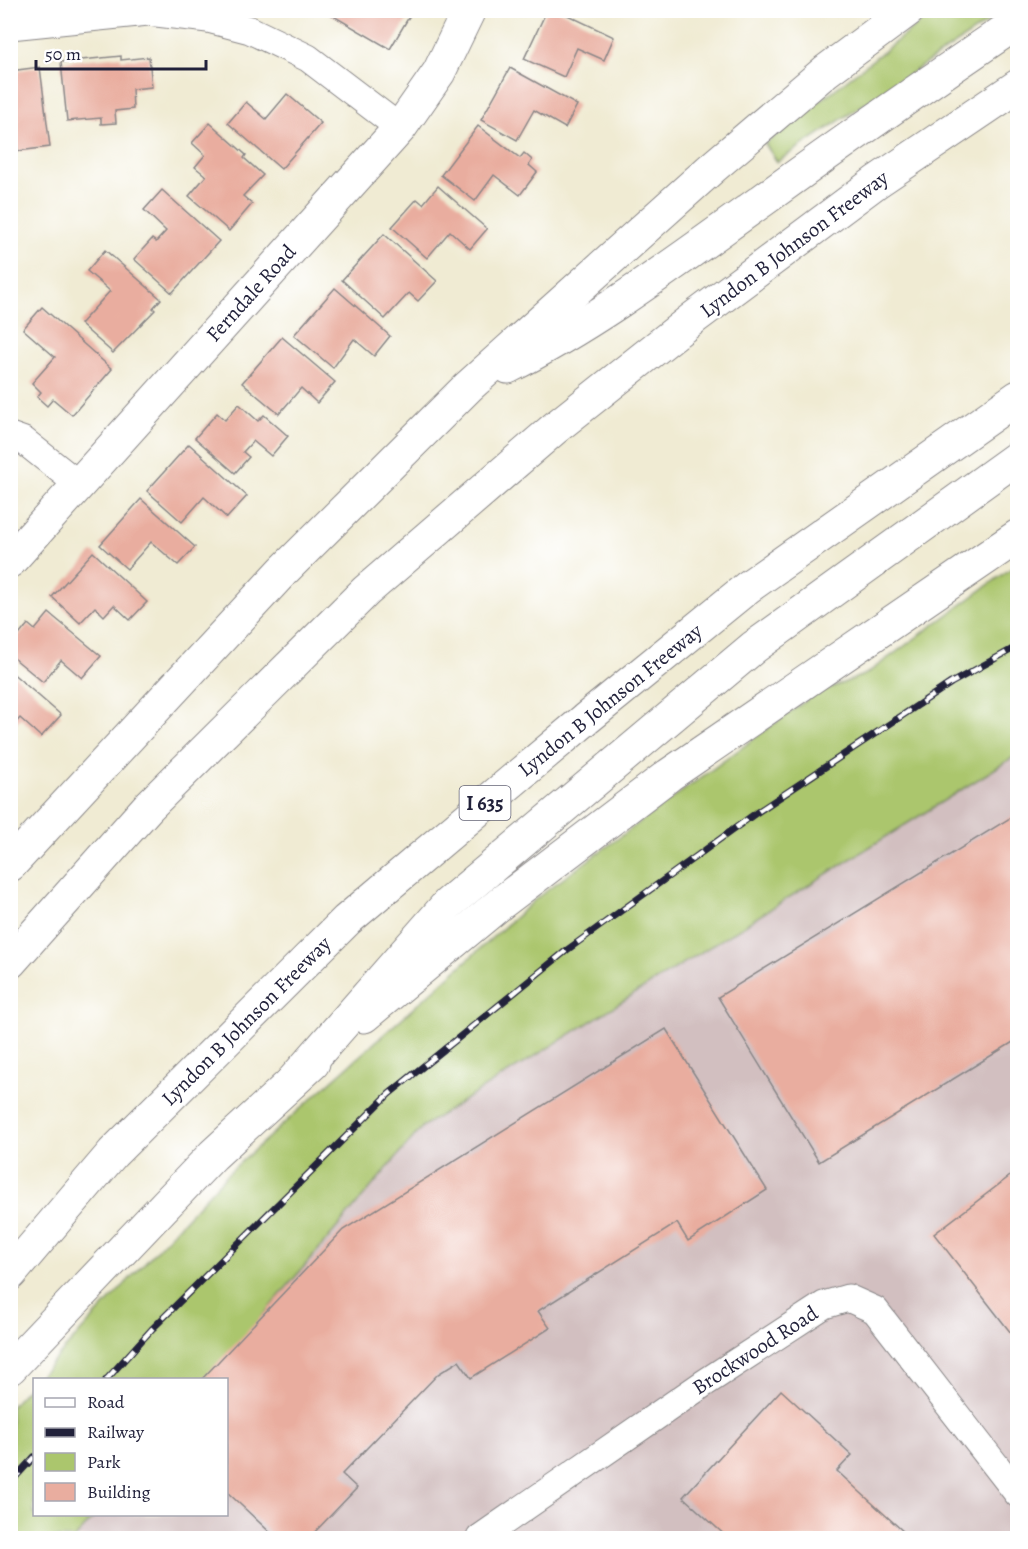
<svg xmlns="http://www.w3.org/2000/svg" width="1028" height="1549" viewBox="0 0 1028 1549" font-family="Alegreya,serif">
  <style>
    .industrial { fill: #d2bfc0 }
    .green { fill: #abc66d; stroke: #667454; stroke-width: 1.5 }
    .building { fill: #e9ad9f }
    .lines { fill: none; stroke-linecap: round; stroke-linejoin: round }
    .street-casing { stroke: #898687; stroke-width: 29 }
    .secondary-casing { stroke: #898687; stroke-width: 35 }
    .highway-casing { stroke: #898687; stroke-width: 35 }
    .street { stroke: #fff; stroke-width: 27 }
    .secondary { stroke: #fff; stroke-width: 33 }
    .highway { stroke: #fff; stroke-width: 33 }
    .rail-casing { stroke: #22223b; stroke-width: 7 }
    .rail { stroke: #fff; stroke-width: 4.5; stroke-dasharray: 14; stroke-linecap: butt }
    .labels { text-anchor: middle; stroke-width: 5; stroke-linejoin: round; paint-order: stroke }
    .shield { fill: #fff; stroke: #646476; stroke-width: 1.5 }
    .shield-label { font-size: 20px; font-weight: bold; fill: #22223b }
    .street-label { font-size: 21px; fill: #22223b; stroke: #fff }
  </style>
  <rect width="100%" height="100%" fill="#fff"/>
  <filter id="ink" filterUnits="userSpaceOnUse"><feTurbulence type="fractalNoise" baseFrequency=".0167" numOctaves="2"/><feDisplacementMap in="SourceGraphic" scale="12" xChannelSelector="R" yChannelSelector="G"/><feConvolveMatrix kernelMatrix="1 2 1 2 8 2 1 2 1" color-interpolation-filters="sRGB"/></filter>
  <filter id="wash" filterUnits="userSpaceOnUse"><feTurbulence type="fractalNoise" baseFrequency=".008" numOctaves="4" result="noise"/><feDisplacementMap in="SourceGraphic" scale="24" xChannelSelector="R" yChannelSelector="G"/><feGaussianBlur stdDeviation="1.35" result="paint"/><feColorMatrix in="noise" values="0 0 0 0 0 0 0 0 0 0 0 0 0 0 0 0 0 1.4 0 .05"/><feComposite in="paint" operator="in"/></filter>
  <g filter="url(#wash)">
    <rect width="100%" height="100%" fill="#f0ebd3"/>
    <path class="industrial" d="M1017,755V1538H75L96,1515L226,1514V1380L209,1379L423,1126Z"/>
    <g class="green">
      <path d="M935,11H1005L777,162L765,144Z"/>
      <path d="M1017,564V755L423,1126L209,1379L36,1380L226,1175L538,897L815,694L866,674Z"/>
      <path d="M34,1381V1514L96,1515L75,1538H11V1406Z"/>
    </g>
    <g id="blocks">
      <g class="building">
        <path d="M332,10H413L390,49L330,14Z"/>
        <path d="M547,10H557L614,37L604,60L577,48L564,77L524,59Z"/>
        <path d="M121,56V60L149,57L152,87L132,89L133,109L115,111L116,123L101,124V118L67,121L61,62Z"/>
        <path d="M40,67L50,147L18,151L13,114H10V71Z"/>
        <path d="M510,68L577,105L565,128L534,110L517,140L481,120Z"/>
        <path d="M287,94L321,123L281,169L228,123L246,102L266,119Z"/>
        <path d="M210,123L246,155L244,158L263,175L243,196L252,204L229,231L189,196L206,176L195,167L205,155L192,143Z"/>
        <path d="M478,126L520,158L524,153L532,160L529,165L537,172L520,195L494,175L475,201L441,175Z"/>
        <path d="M438,186L487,229L470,249L450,231L427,258L392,227L417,199L423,204Z"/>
        <path d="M162,190L219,241L172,293L134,259L152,239L156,242L166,231L144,210Z"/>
        <path d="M384,234L437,281L418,301L409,293L385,319L342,280Z"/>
        <path d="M105,250L161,299L153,308L155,310L113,353L80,324L110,291L87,271Z"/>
        <path d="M335,288L390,336L374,356L354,339L333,368L294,335Z"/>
        <path d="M42,307L112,369L72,415L53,399L47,406L37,397L41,392L32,383L55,357L23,329Z"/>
        <path d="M282,337L335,382L317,403L301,388L279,414L242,383Z"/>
        <path d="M239,404L258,421L264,415L288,436L271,456L253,441L243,452L249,457L235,473L195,438L217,413L225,420Z"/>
        <path d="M189,444L247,496L227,518L204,497L182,522L147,491Z"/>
        <path d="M141,499L195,547L178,565L151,542L127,569L100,545Z"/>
        <path d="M93,552L147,602L130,620L114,605L104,616L95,607L80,623L52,597Z"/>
        <path d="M49,613L101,656L82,678L61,660L43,682L10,655V646L28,624L35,630Z"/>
        <path d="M10,671L61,715L41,737L20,718L10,729Z"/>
        <path d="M1018,813V1039L819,1162L718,997Z"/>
        <path d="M666,1029L767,1190L688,1241L677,1223L538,1311L550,1328L471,1378L459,1361L438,1374L342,1474L357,1488L309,1538H276L226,1491V1380H201L343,1230Z"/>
        <path d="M1018,1170V1342L934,1234Z"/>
        <path d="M781,1390L852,1455L837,1471L905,1533L900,1538H728L683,1497Z"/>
      </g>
    </g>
  </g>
  <g filter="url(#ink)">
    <use href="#blocks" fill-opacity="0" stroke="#898687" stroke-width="1.5"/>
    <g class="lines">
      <defs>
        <g id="street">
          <path d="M10,26L148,12L208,19L250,30L308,58L400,128"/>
          <path d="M10,436L24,441L78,484"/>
          <path d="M480,1538L703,1384L824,1305L848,1298L875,1310L1018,1494"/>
        </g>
        <g id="secondary">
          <path d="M508,367C599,321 680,259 763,200C847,139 932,80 1018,22"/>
          <path d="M10,561L400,128L439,72L469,10"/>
          <path d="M10,865L283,571L468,387L712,168L826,71L908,10"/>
          <path d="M364,1016L502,902L669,775L1018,536"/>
          <path d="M10,1368L213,1155L313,1063"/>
        </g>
        <g id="highway">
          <path d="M10,962L148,807L366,591L555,428L695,317L876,182L1018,86"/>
          <path d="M292,1082L448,904L754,647L1018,457"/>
          <path d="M10,1274L113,1153L347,920L587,718L748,587L1018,397"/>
        </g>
      </defs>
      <use href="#street" class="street-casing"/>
      <use href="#secondary" class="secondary-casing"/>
      <use href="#highway" class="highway-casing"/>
      <use href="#street" class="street"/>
      <use href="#secondary" class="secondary"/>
      <use href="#highway" class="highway"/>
      <defs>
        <g id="rail">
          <path d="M106,1380L152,1329L389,1094L567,950L756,813L951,683L1018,646"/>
          <path d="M10,1483L34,1457"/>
        </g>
      </defs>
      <use href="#rail" class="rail-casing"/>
      <use href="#rail" class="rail"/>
    </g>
  </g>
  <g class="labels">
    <rect class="shield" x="459.5" y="786" width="51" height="34" rx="4.5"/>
    <g class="shield-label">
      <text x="485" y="810">I 635</text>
    </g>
    <g class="street-label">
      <text transform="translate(794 244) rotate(-37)" y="7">Lyndon B Johnson Freeway</text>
      <text transform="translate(251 293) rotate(-48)" y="7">Ferndale Road</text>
      <text transform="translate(610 700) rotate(-39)" y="7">Lyndon B Johnson Freeway</text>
      <text transform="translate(246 1021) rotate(-45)" y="7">Lyndon B Johnson Freeway</text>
      <text transform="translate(755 1350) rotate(-33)" y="7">Brockwood Road</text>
    </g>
  </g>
  <rect width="1028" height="1549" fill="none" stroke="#fff" stroke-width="36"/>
  <rect x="33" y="1378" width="195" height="138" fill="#ffffff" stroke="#a7a7b1" stroke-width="1.5"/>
  <rect x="45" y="1398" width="30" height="9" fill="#ffffff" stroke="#a7a7b1" stroke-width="1.5"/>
  <text x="87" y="1408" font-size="18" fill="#22223b">Road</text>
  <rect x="45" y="1428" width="30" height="9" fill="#22223b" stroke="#a7a7b1" stroke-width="1.5"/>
  <text x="87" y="1438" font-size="18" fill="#22223b">Railway</text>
  <rect x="45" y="1453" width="30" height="18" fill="#abc66d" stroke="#a7a7b1" stroke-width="1.5"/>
  <text x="87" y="1468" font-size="18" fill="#22223b">Park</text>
  <rect x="45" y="1483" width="30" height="18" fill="#e9ad9f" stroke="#a7a7b1" stroke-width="1.5"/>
  <text x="87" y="1498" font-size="18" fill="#22223b">Building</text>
  <path d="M36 60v9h170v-9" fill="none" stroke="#22223b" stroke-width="3"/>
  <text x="45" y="60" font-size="18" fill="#22223b" stroke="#ffffff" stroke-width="4.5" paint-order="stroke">50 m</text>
</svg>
